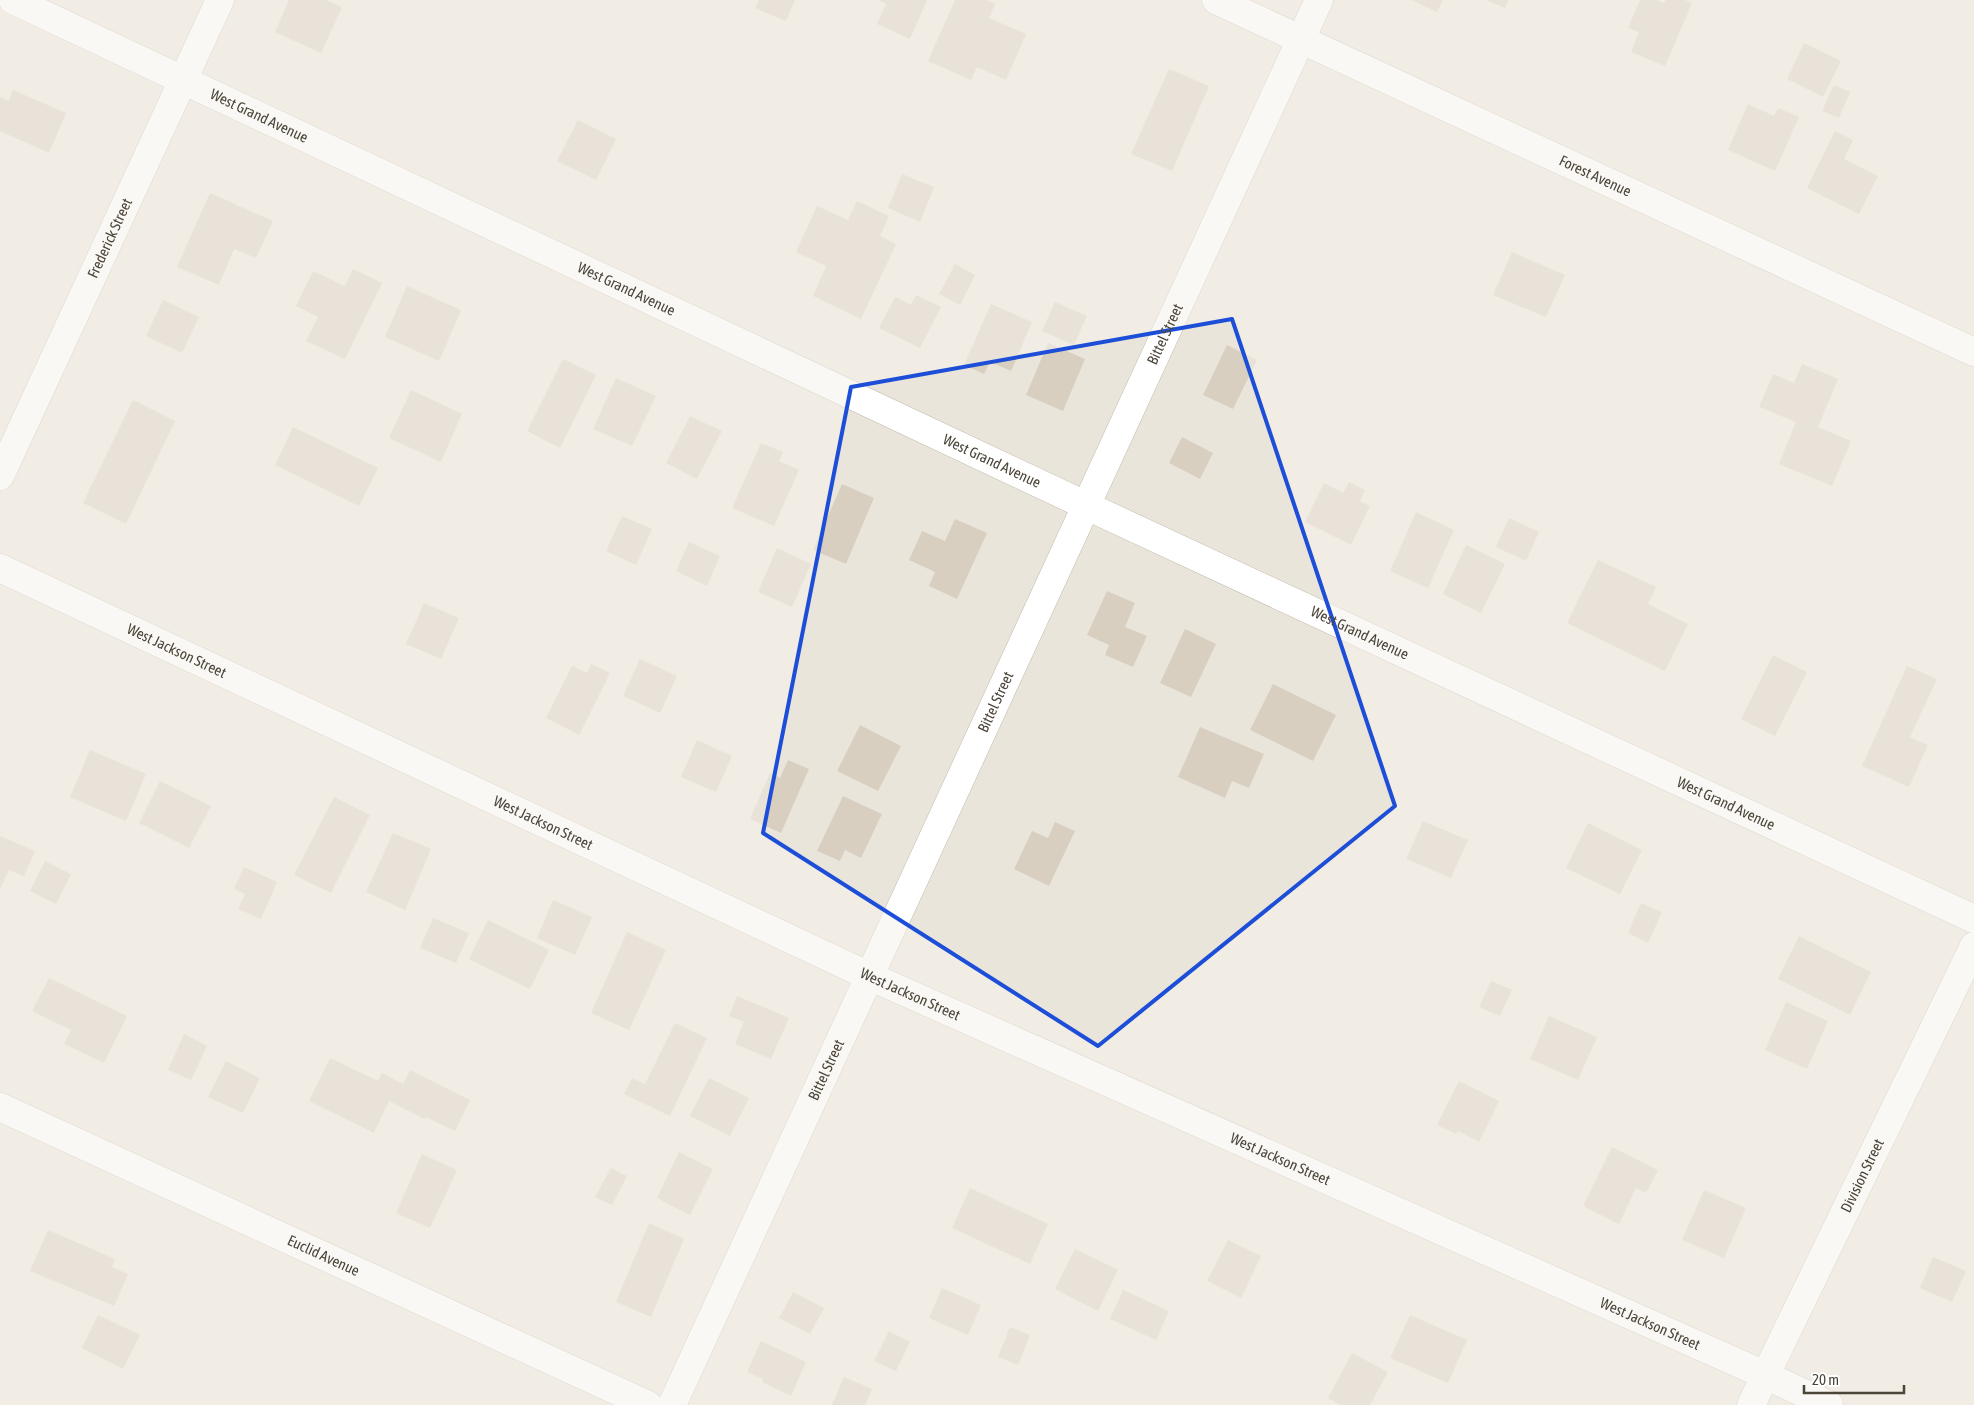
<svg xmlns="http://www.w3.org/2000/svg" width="1974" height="1405" font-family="'Asap Condensed',sans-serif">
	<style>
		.residential { fill: #eae5da }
		.building { fill: #d8cfc1 }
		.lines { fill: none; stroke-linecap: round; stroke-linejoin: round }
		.minor-casing { stroke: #c2bbae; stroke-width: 29 }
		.tertiary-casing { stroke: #c2bbae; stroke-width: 29 }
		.minor { stroke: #fff; stroke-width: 28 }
		.tertiary { stroke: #fff; stroke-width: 28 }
		.marked { fill: none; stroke: #1d4ed8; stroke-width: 4; stroke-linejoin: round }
		.labels { text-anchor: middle; stroke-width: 4; stroke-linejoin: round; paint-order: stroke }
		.street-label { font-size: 15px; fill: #4b4439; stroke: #fff }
	</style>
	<rect width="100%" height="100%" fill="#f6f3ec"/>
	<path class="residential" d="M0,0H1974V1405H0Z"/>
	<path class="building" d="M289,0H326L342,7L321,53L275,32Z
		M759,0H795L786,21L755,8Z
		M878,0H927L910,39L877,24L886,4Z
		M955,0H986L995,4L989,18L1026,34L1006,80L977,67L971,80L928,61Z
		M1412,0H1443L1437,12Z
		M1486,0H1508L1505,8Z
		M1640,0H1657L1664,3L1666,0H1685L1692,3L1665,66L1631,52L1639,32L1628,28Z
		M1804,43L1841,61L1823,97L1787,79Z
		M1169,69L1209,86L1172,171L1131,154Z
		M1834,85L1850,92L1839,118L1822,111Z
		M13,90L66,113L49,153L0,131V97L9,101Z
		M1748,104L1774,116L1778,108L1799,117L1775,171L1728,150Z
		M578,120L616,139L596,180L557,161Z
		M1835,131L1853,140L1844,159L1878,176L1859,214L1807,188Z
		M902,174L934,187L920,222L888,208Z
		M210,193L273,221L256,258L234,249L219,285L177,267Z
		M857,201L889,216L880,236L896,244L861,319L813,296L826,266L796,252L817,206L848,220Z
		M1512,252L1565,275L1546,317L1493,295Z
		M955,264L975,275L960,305L939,294Z
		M353,269L382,283L345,359L306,341L318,317L296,306L313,271L345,286Z
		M407,286L461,310L439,361L385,337Z
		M916,295L941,307L920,348L879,328L895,297L911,305Z
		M163,300L199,317L182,353L146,336Z
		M1055,302L1087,316L1074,345L1042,331Z
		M991,304L1032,322L1011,371L990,362L984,374L964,365Z
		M1048,343L1085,359L1063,411L1026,395Z
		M1227,345L1257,360L1233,409L1203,395Z
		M563,359L596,375L560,448L527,431Z
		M1802,364L1838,379L1818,427L1851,441L1832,486L1779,464L1796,422L1759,407L1773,374L1794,383Z
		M616,378L656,396L632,446L593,429Z
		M411,390L462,414L441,462L389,438Z
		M133,400L175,421L126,524L83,503Z
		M690,416L722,431L697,479L666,463Z
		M293,427L378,468L359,506L275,465Z
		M1182,437L1213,453L1200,479L1169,463Z
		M761,443L783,452L779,461L799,470L774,526L732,508Z
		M1349,482L1365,490L1360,501L1370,506L1351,545L1305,522L1324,483L1343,493Z
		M842,484L874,498L846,564L813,550Z
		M1416,512L1454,530L1428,588L1390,571Z
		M622,516L652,529L636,565L606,551Z
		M1509,518L1539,532L1526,561L1496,547Z
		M955,519L987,533L957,599L929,586L935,572L909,560L922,531L945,541Z
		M689,542L720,556L707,586L676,571Z
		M1466,545L1505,564L1481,613L1443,594Z
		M777,548L811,564L792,607L758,592Z
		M1598,560L1656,587L1648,604L1688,624L1665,671L1567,623Z
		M1107,591L1135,603L1125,627L1147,636L1133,667L1105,655L1109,645L1087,635Z
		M424,603L459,618L441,659L406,644Z
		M1185,629L1216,644L1191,697L1160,683Z
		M1773,655L1807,672L1775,736L1741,719Z
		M640,659L677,676L660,713L623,696Z
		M591,664L610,673L579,735L546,718L572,666L587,673Z
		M1907,666L1937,679L1910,737L1928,745L1909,787L1862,766Z
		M1273,684L1336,715L1313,761L1250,730Z
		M860,725L901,746L878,791L837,771Z
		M1200,727L1264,754L1249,788L1232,781L1225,798L1178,777Z
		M697,740L732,756L716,792L681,777Z
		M90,750L146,774L126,821L70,797Z
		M788,760L809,769L781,833L750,819L770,773L780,778Z
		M160,781L211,806L189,848L139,823Z
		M843,796L882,814L861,858L845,850L840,861L817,851Z
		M334,797L370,815L331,893L294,875Z
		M1423,821L1468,840L1451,878L1406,859Z
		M1055,822L1075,831L1049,886L1014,869L1032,831L1048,838Z
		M1588,823L1642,850L1620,894L1566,868Z
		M393,833L431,849L405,910L366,892Z
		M0,836L35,851L24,876L9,870L0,889Z
		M45,861L71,874L56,904L30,891Z
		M244,867L277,882L261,919L238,909L245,894L234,889Z
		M553,900L592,917L575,955L537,938Z
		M1641,903L1662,912L1648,943L1628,933Z
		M433,918L469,933L456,963L420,948Z
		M488,920L549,950L530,989L469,959Z
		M627,932L666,950L629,1030L591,1013Z
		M1799,936L1871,972L1850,1015L1778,979Z
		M49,978L127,1016L104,1063L64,1044L71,1030L32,1011Z
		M1491,981L1512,990L1500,1016L1479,1007Z
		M737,996L789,1018L771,1059L735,1044L744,1022L729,1016Z
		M1786,1002L1828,1021L1807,1069L1765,1050Z
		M1549,1016L1597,1037L1578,1080L1530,1059Z
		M675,1023L707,1038L670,1116L624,1094L632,1078L645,1084Z
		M184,1034L207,1046L191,1080L168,1070Z
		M330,1058L378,1081L382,1073L403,1084L410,1070L470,1100L455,1131L426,1117L425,1119L389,1101L374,1133L309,1101Z
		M226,1061L260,1078L243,1113L208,1097Z
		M709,1078L749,1098L730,1136L690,1116Z
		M1459,1081L1499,1101L1479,1142L1458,1131L1456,1134L1437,1125Z
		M1612,1147L1658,1170L1646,1193L1636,1188L1619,1224L1583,1206Z
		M679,1152L713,1169L690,1215L657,1198Z
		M422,1154L457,1170L430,1228L396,1213Z
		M611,1168L627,1176L612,1205L595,1197Z
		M970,1188L1048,1224L1030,1264L952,1228Z
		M1704,1190L1746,1208L1724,1258L1682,1240Z
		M649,1223L684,1239L651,1317L616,1302Z
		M48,1230L115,1259L112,1267L128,1274L114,1306L30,1271Z
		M1228,1240L1261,1256L1241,1298L1207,1281Z
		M1075,1249L1118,1270L1098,1311L1055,1289Z
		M1933,1257L1966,1271L1952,1302L1920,1288Z
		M942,1288L981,1305L968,1335L929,1318Z
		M1123,1290L1169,1311L1156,1340L1110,1319Z
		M793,1292L824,1308L810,1334L779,1318Z
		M98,1315L140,1335L123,1369L82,1348Z
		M1410,1315L1467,1340L1448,1383L1390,1358Z
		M1010,1327L1030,1335L1018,1365L998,1357Z
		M889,1331L910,1342L896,1371L874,1361Z
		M761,1341L806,1362L791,1396L762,1382L763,1379L747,1372Z
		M1352,1353L1388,1372L1370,1405H1341L1328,1398Z
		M844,1377L872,1389L865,1405H832Z"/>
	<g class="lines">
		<defs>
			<g id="minor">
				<path id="s1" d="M13,0L1087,506L1974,919"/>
				<path id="s2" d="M1216,0L1974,352"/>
				<path id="s3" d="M0,568L869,976L1765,1375L1829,1405"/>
				<path id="s4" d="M0,1107L648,1405"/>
				<path id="s5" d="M672,1405L1319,0"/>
				<path id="s6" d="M1751,1405L1974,946"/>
			</g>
			<g id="tertiary">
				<path id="s7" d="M0,476L220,0"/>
			</g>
		</defs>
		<use href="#minor" class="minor-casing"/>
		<use href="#tertiary" class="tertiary-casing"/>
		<use href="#minor" class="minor"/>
		<use href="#tertiary" class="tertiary"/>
	</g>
	<path d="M0 0H1974V1405H0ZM1232,319L1395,806L1098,1046L763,833L851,387Z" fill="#f6f3ec" fill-opacity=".55" fill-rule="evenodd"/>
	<path class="marked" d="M1232,319L1395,806L1098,1046L763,833L851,387Z"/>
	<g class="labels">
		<g class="street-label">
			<text dy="5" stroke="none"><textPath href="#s1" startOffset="272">West Grand Avenue</textPath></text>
			<text dy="5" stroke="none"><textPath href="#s2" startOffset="418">Forest Avenue</textPath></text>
			<text dy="5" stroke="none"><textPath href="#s7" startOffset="262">Frederick Street</textPath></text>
			<text dy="5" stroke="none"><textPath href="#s1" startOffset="678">West Grand Avenue</textPath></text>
			<text dy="5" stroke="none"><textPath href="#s5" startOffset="1179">Bittel Street</textPath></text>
			<text dy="5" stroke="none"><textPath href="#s1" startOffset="1082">West Grand Avenue</textPath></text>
			<text dy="5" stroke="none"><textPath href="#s1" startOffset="1488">West Grand Avenue</textPath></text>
			<text dy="5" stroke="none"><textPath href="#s3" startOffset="195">West Jackson Street</textPath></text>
			<text dy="5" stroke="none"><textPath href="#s5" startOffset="774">Bittel Street</textPath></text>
			<text dy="5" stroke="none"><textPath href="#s1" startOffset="1892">West Grand Avenue</textPath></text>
			<text dy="5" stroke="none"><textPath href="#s3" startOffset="600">West Jackson Street</textPath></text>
			<text dy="5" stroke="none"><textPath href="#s3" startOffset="1005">West Jackson Street</textPath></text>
			<text dy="5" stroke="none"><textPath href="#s5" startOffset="369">Bittel Street</textPath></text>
			<text dy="5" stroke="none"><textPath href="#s3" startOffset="1410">West Jackson Street</textPath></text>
			<text dy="5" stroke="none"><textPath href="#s6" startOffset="255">Division Street</textPath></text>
			<text dy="5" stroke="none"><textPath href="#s4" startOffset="356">Euclid Avenue</textPath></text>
			<text dy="5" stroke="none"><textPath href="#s3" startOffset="1815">West Jackson Street</textPath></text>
		</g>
	</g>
	<path d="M1804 1385v8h100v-8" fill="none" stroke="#4b4439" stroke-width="2.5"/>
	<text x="1812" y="1385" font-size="15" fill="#4b4439" stroke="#ffffff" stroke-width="4" paint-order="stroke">20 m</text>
</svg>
